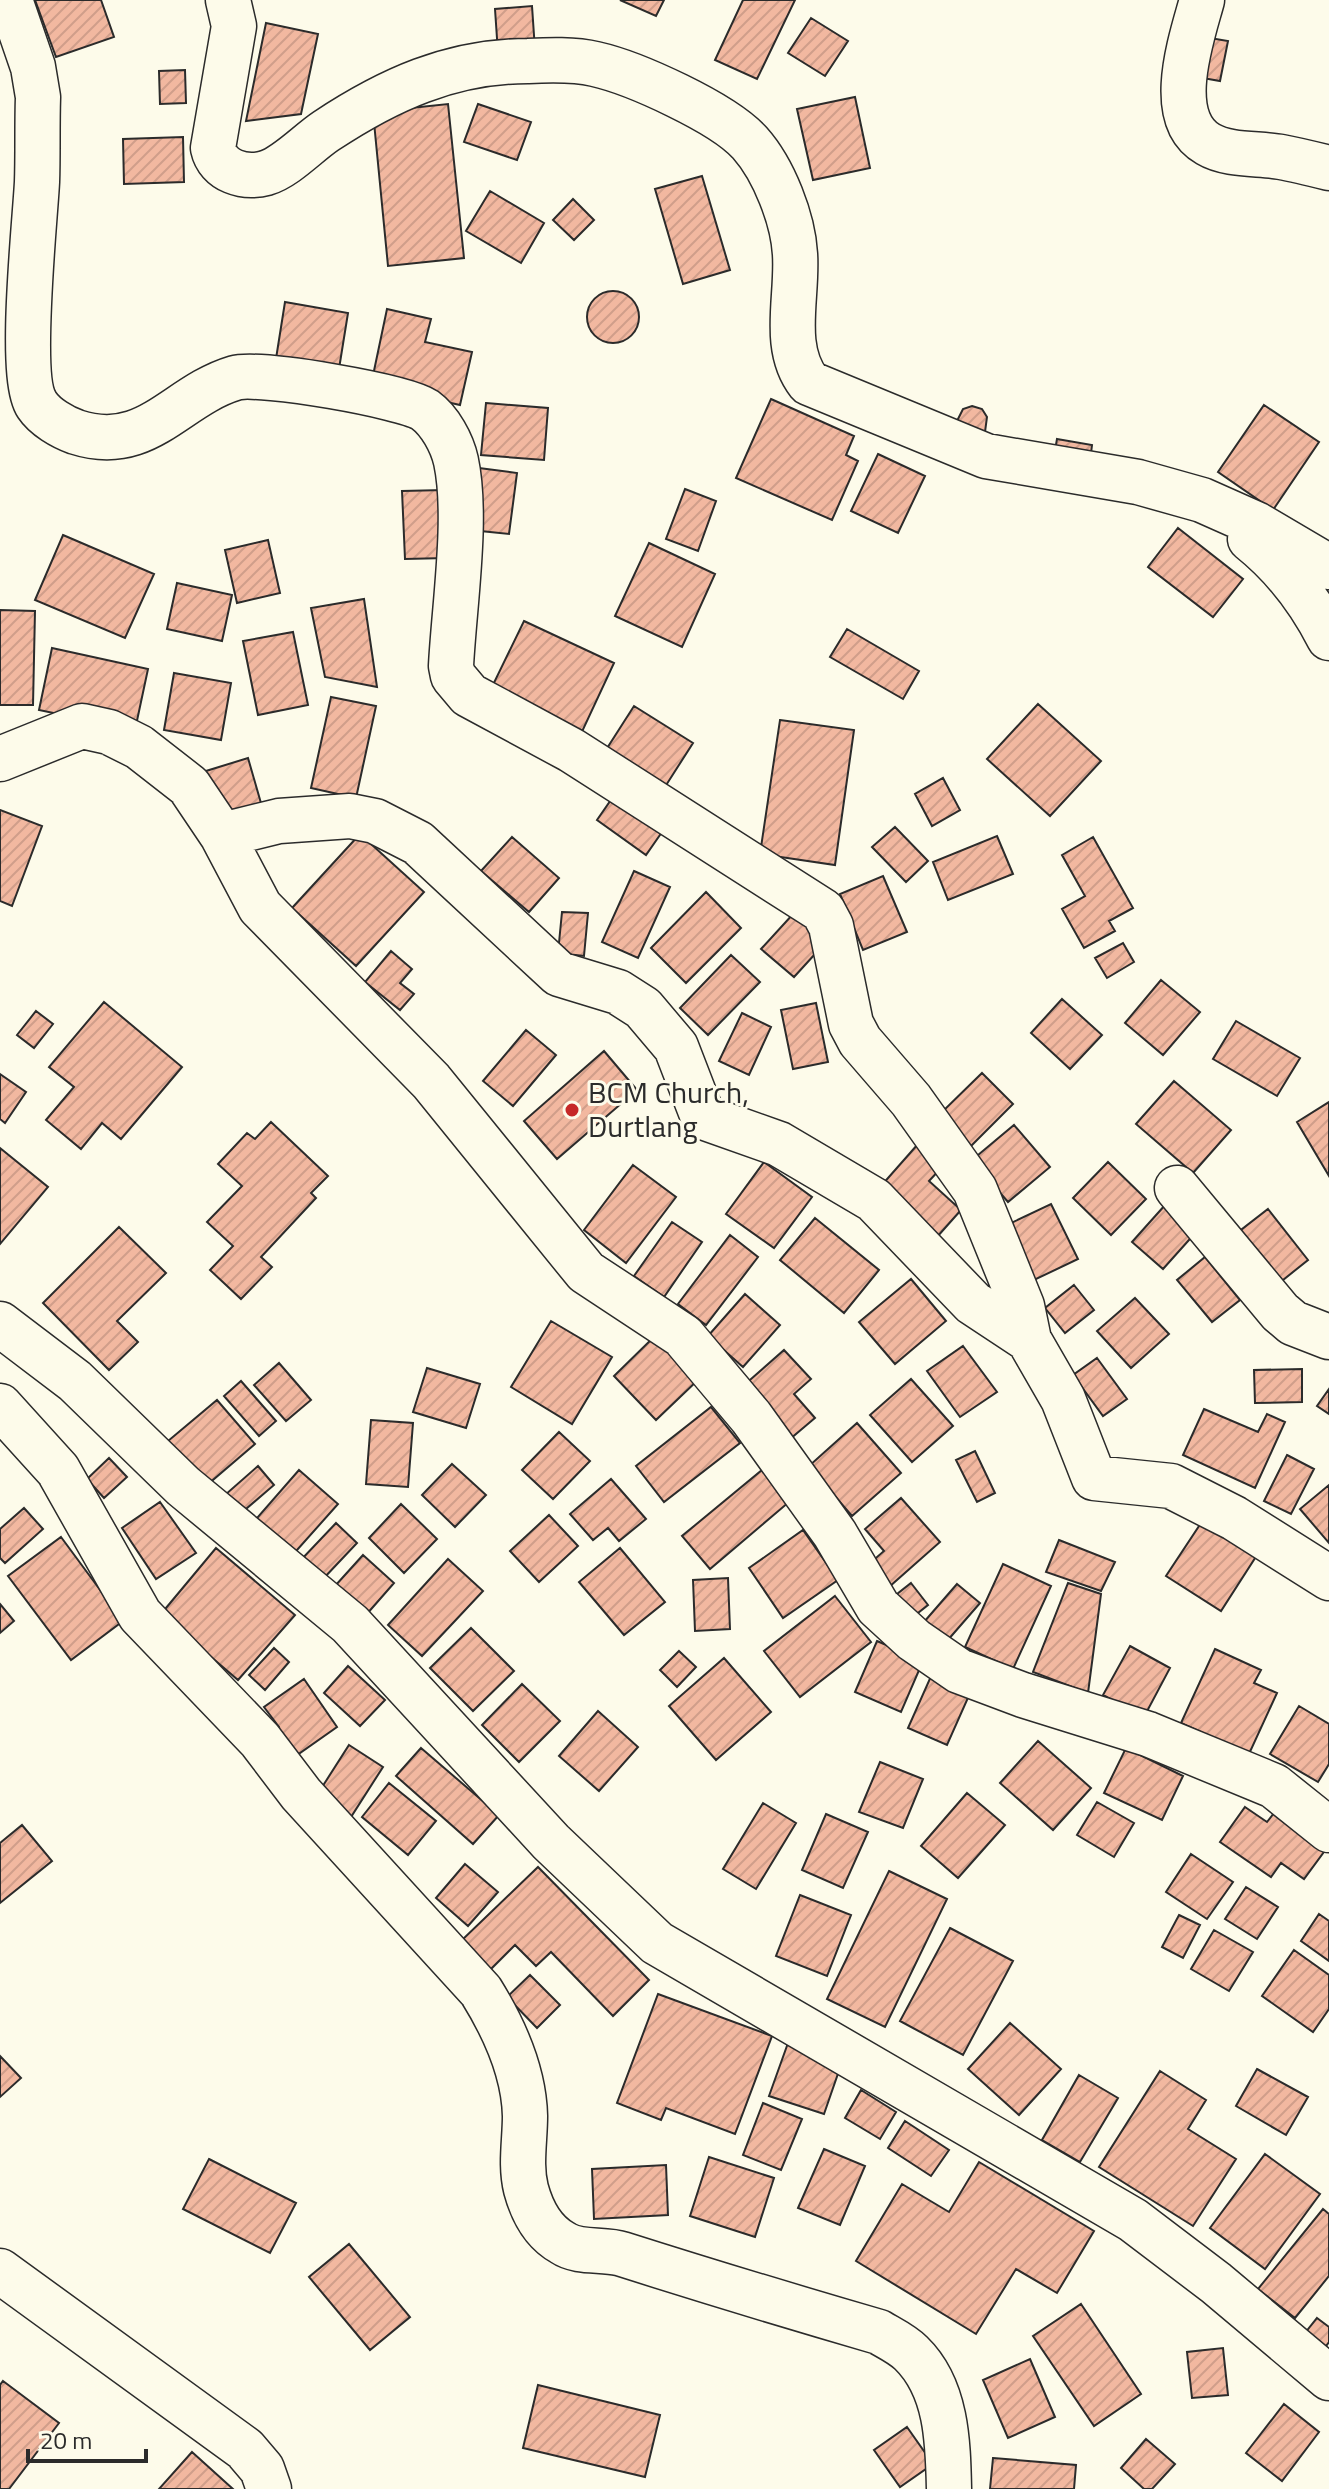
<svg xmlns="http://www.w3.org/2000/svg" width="1329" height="2489" font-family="'Titillium Web',sans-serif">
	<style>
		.building { fill: url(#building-hatch); stroke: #2b2b2b; stroke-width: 2 }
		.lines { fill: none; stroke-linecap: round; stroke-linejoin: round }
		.minor-casing { stroke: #2b2b2b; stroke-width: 47 }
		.highway-casing { stroke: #2b2b2b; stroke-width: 47 }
		.minor { stroke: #fdfbea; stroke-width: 44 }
		.highway { stroke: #fdfbea; stroke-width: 44 }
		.poi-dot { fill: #c62828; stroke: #fdfbea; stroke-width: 3 }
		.labels { text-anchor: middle; stroke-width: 6; stroke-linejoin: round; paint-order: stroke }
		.poi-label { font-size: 30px; fill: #2b2b2b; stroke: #fdfbea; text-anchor: start }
	</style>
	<defs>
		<pattern id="building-hatch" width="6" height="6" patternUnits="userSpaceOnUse" patternTransform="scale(2)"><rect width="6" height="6" fill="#f2b8a0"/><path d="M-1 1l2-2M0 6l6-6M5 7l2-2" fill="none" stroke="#d09e8a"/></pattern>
	</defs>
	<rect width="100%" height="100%" fill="#fdfbea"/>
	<path class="building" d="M35,0H101L114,37L56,57Z
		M620,0H664L656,16Z
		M743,0H795L757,79L715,60Z
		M532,6L535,50L498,53L495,9Z
		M811,18L848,41L825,76L788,53Z
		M266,23L318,34L301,114L246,121Z
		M1204,37L1228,41L1220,81L1197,77Z
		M185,70L186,103L160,104L159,71Z
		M855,97L870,168L813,180L797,109Z
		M448,104L464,258L388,266L373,112Z
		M478,104L531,122L517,160L464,142Z
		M183,137L184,182L124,184L123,139Z
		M702,176L730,270L683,284L655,189Z
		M490,191L544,223L521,263L466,231Z
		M573,199L594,220L574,240L553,220Z
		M587 317a26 26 0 1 1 52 0a26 26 0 1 1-52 0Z
		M285,302L348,313L338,375L275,365Z
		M387,309L431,319L425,342L472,352L460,405L371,385Z
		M771,399L854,436L846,455L858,461L832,520L736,478Z
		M486,403L548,408L544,460L481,455Z
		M1264,405L1319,442L1273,510L1218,472Z
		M972,406L982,409L987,417L985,432L956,423L963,409Z
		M1057,439L1092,445L1090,461L1054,456Z
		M878,454L925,476L898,533L851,511Z
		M479,468L517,473L509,534L471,530Z
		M685,489L716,501L698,551L666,539Z
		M444,490L446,558L405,559L402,491Z
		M1178,528L1243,579L1213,617L1148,567Z
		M63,535L154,574L125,638L35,600Z
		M268,540L280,593L237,603L225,550Z
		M649,543L715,574L682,647L615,616Z
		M177,583L232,595L222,641L167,629Z
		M364,599L377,687L325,677L311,608Z
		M0,610L35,611L33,705H0Z
		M524,621L614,663L580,736L489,693Z
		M847,629L919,671L903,699L830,657Z
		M293,632L308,705L258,715L243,641Z
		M52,648L148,669L135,730L39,710Z
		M174,673L231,683L221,740L164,730Z
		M331,697L376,706L356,798L311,788Z
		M1038,704L1101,761L1050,816L987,759Z
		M634,706L693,743L663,790L604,753Z
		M780,720L854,730L835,865L760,854Z
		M248,758L263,810L221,822L206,771Z
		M943,778L960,810L932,826L915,794Z
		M613,797L662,832L646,855L597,820Z
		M0,810L42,826L12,906L0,901Z
		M895,827L928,861L906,882L872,847Z
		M360,834L424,892L356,966L292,908Z
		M997,836L1013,874L948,900L933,862Z
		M512,837L559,878L529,912L481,871Z
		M1093,837L1133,908L1109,921L1115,931L1084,948L1062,909L1085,896L1062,855Z
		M634,871L670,887L638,958L602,942Z
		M883,876L907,932L863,950L840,894Z
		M706,892L741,928L686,983L651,948Z
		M562,912L588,913L584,956L558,953Z
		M794,913L826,942L794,977L761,949Z
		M1123,943L1134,962L1107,978L1095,958Z
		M391,951L412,969L400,983L414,994L400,1010L365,982Z
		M731,955L760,982L708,1035L680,1008Z
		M1161,980L1200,1012L1163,1055L1125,1023Z
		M1062,999L1102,1035L1070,1069L1031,1033Z
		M104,1002L182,1067L121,1139L102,1123L81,1149L46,1120L74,1087L49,1067Z
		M816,1003L828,1062L793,1069L781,1010Z
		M36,1011L53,1024L34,1048L17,1035Z
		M742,1013L771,1027L749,1075L719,1061Z
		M1236,1021L1300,1058L1277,1096L1213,1059Z
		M526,1030L556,1055L513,1106L483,1081Z
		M604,1051L637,1090L557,1159L524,1121Z
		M982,1073L1013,1104L971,1146L940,1114Z
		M0,1074L26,1092L5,1123L0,1119Z
		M1174,1081L1231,1130L1193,1173L1136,1124Z
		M1329,1102V1176L1297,1122Z
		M271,1122L328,1176L311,1193L316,1198L261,1257L272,1267L241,1299L210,1270L233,1246L207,1222L242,1186L218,1164L247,1133L255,1139Z
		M1014,1125L1050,1167L1008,1202L972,1160Z
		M918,1144L943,1166L929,1181L961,1210L937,1237L881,1186Z
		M0,1148L48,1187L0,1244Z
		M764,1162L812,1197L774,1248L726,1214Z
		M1108,1162L1146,1199L1111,1235L1073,1198Z
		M633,1165L676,1197L626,1263L584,1230Z
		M1051,1204L1078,1259L1034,1280L1007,1225Z
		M1166,1204L1197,1231L1163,1269L1132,1242Z
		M1268,1209L1308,1260L1278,1284L1237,1233Z
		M815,1218L879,1270L844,1313L780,1260Z
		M672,1222L702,1242L664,1297L634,1276Z
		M119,1227L166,1273L117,1321L138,1342L109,1370L43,1303Z
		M730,1235L758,1257L706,1325L678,1304Z
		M1205,1257L1240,1300L1212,1322L1177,1280Z
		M911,1279L946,1321L895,1364L859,1322Z
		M1074,1285L1094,1310L1065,1333L1045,1308Z
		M745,1294L780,1325L743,1367L708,1336Z
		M1135,1298L1169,1334L1131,1368L1097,1331Z
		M551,1321L612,1357L572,1424L511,1387Z
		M657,1334L700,1378L656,1420L614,1376Z
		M963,1346L997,1392L960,1417L927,1371Z
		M784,1350L811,1379L794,1394L815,1418L790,1439L743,1386Z
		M1097,1358L1127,1399L1103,1416L1073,1375Z
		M279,1363L311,1400L286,1421L254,1385Z
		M427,1368L480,1384L466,1428L413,1412Z
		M1302,1369V1402L1255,1403L1254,1370Z
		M911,1379L953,1426L912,1462L870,1415Z
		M241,1381L276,1421L259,1436L224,1396Z
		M1329,1389V1414L1317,1406Z
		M217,1400L255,1444L207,1485L168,1441Z
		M711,1407L740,1443L664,1502L636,1466Z
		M1204,1409L1258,1432L1267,1414L1285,1422L1255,1488L1183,1455Z
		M371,1420L413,1423L408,1487L366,1484Z
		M857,1423L901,1473L852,1516L809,1466Z
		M559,1432L590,1461L553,1499L522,1470Z
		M975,1451L995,1493L977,1502L956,1460Z
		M1287,1455L1314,1469L1291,1514L1264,1501Z
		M109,1458L127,1477L104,1498L87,1479Z
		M452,1464L486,1495L455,1527L422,1495Z
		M258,1466L274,1485L233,1520L217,1502Z
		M299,1470L338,1504L289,1559L251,1525Z
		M762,1470L789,1502L710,1569L682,1536Z
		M611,1479L646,1519L619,1541L608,1528L593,1540L570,1514Z
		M1329,1485V1543L1300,1509Z
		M901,1498L940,1542L889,1587L869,1564L884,1551L865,1529Z
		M160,1502L196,1553L156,1579L122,1528Z
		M401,1504L437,1539L404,1573L369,1538Z
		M24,1508L43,1529L5,1563L0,1558V1529Z
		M549,1515L578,1546L539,1582L510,1551Z
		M1203,1520L1257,1555L1221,1611L1166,1576Z
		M336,1523L357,1543L322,1580L300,1561Z
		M803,1530L838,1580L783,1618L749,1568Z
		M61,1537L123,1621L71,1660L8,1576Z
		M1059,1540L1115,1562L1101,1591L1046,1572Z
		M216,1548L295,1615L238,1680L161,1614Z
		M620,1548L665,1602L624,1635L579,1582Z
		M363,1555L394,1583L366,1615L335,1586Z
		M448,1559L483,1591L422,1656L388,1625Z
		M1003,1564L1051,1586L1013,1669L965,1647Z
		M728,1578L730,1629L695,1631L693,1580Z
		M911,1583L928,1605L909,1620L892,1598Z
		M1068,1583L1101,1594L1088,1693L1033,1672Z
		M957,1584L980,1603L947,1641L924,1622Z
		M835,1596L871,1642L800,1697L764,1651Z
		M0,1604L14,1621L0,1633Z
		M471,1628L514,1671L473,1711L430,1668Z
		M877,1641L923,1661L901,1712L855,1692Z
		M1130,1646L1170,1668L1144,1717L1103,1695Z
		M274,1648L289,1662L265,1690L249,1675Z
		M1215,1649L1261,1670L1254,1683L1277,1693L1249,1754L1181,1723Z
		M679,1651L696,1667L677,1687L660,1670Z
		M724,1658L771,1712L716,1760L669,1706Z
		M348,1666L385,1700L360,1726L324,1693Z
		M932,1674L971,1691L947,1745L908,1728Z
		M304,1679L337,1727L290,1760L271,1733L279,1727L264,1707Z
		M522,1684L560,1721L519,1762L482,1725Z
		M1299,1706L1329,1724V1764L1318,1782L1270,1754Z
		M598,1711L638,1747L599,1791L559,1756Z
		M1038,1741L1091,1788L1053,1830L1000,1783Z
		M349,1745L383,1767L351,1817L317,1795Z
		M421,1748L499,1815L473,1844L396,1776Z
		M1126,1748L1183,1776L1162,1820L1104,1793Z
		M880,1762L923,1779L903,1828L859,1812Z
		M389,1783L436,1821L408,1855L362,1817Z
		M967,1793L1005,1825L958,1878L921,1846Z
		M1097,1802L1134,1823L1114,1857L1077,1835Z
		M763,1803L796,1823L756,1889L723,1869Z
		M1245,1807L1267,1822L1278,1808L1329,1845L1304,1879L1281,1863L1271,1877L1220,1842Z
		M826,1814L868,1832L843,1888L802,1870Z
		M22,1825L52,1861L0,1903V1843Z
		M1191,1854L1233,1882L1207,1919L1166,1892Z
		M465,1864L498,1892L468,1926L436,1898Z
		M538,1867L649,1980L613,2016L551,1952L536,1966L515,1945L490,1970L461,1941Z
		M889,1871L947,1899L885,2027L827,1999Z
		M1246,1887L1278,1907L1257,1939L1225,1919Z
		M800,1895L851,1915L827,1976L776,1956Z
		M1319,1914L1329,1921V1961L1301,1941Z
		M1179,1915L1200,1925L1183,1958L1162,1947Z
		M950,1928L1013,1961L963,2055L900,2021Z
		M1214,1930L1253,1952L1229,1991L1191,1969Z
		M1294,1950L1329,1975V2009L1313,2032L1262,1996Z
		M530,1975L560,2005L537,2028L507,1997Z
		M658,1994L772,2036L735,2134L666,2108L661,2120L617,2103Z
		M1010,2023L1061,2069L1019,2115L968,2069Z
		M788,2043L842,2062L824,2114L769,2096Z
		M0,2056L21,2078L0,2097Z
		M1257,2069L1308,2097L1286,2135L1236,2106Z
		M1160,2071L1206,2100L1188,2129L1236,2159L1193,2226L1099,2167Z
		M1079,2075L1118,2098L1080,2162L1042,2140Z
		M861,2090L896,2112L880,2139L845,2118Z
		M763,2103L802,2119L781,2170L743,2155Z
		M905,2121L949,2150L931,2176L888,2148Z
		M824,2149L865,2166L840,2225L798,2208Z
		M1265,2154L1320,2194L1265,2269L1210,2228Z
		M709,2157L774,2178L755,2237L690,2216Z
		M209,2159L296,2203L270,2253L183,2209Z
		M979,2162L1094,2231L1057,2293L1016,2269L976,2334L856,2261L902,2184L949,2212Z
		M666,2165L668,2215L594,2219L592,2169Z
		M1323,2209L1329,2214V2276L1295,2318L1258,2289Z
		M349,2244L410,2317L370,2350L309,2277Z
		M1081,2304L1141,2394L1094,2426L1033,2336Z
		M1317,2318L1329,2327V2342L1321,2353L1301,2338Z
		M1223,2348L1228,2395L1192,2398L1187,2352Z
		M1030,2359L1055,2417L1008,2438L983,2380Z
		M3,2381L59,2423L9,2489H0V2385Z
		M538,2385L660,2415L645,2477L523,2448Z
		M1284,2404L1319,2432L1282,2481L1246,2453Z
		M907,2427L933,2464L900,2487L874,2450Z
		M1146,2439L1175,2464L1152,2489H1144L1121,2468Z
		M192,2452L233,2489H159Z
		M993,2458L1076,2465L1074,2489H990Z"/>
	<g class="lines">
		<defs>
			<path id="minor" d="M10,0L33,67L38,97C37,126 38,154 37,182C35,222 18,377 37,405C45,417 62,427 76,432C147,455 175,396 235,378C260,371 404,396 425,410C440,421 452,443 456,461C468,517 454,607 451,666L453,676L469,695L571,750L823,911L831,926L851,1024L860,1041L911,1100L975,1190L1022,1306L1029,1340L1063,1399L1094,1478L1171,1486L1234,1518L1329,1578
				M228,0L234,26L213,148C218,171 244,179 266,173C286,167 308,143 326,131C388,90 451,61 528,61C549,60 574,59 595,64C635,73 723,113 750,143C774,170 793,219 795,254C798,297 781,347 809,383L986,456L1138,482L1202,500L1256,524L1329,567
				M1202,0C1192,37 1163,118 1208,144C1228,156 1259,153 1281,157C1297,160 1313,164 1329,168
				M1250,539C1285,567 1309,599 1329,638
				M0,759L82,726L109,732L139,747L189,786L222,835L260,907L431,1081L586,1272L683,1336L751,1417L835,1534L878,1607L914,1640L959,1671L1023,1695L1148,1734L1274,1786L1329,1830
				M222,835L279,821L350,816L375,821L418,843L559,974L618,992L643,1008L676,1047L703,1117L779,1144L874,1200L973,1303L1029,1340
				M1177,1188L1280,1312L1293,1323L1329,1337
				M0,1406L58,1470L140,1615L260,1740L301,1794L481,1991C504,2028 524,2072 525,2116C525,2141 520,2165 526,2189C532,2211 543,2232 563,2243C579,2254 604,2248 622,2254C707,2281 793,2307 879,2332C889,2338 902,2344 911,2353C947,2388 948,2442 949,2489
				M0,2271L245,2449L262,2469L269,2489"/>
			<path id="highway" d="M0,1324L75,1381L183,1486L350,1624L551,1842L657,1943L1133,2220L1216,2283L1329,2378"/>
		</defs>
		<use href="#minor" class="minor-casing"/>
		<use href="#highway" class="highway-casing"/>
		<use href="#minor" class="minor"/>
		<use href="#highway" class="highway"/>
	</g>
	<circle class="poi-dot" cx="572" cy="1110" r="8"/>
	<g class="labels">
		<g class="poi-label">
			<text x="588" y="1103">BCM Church,<tspan x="588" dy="34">Durtlang</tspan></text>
		</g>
	</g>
	<path d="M28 2449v12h118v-12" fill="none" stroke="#2b2b2b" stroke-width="4"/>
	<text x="40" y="2449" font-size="24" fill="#2b2b2b" stroke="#fdfbea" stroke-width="6" paint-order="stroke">20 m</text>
</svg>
